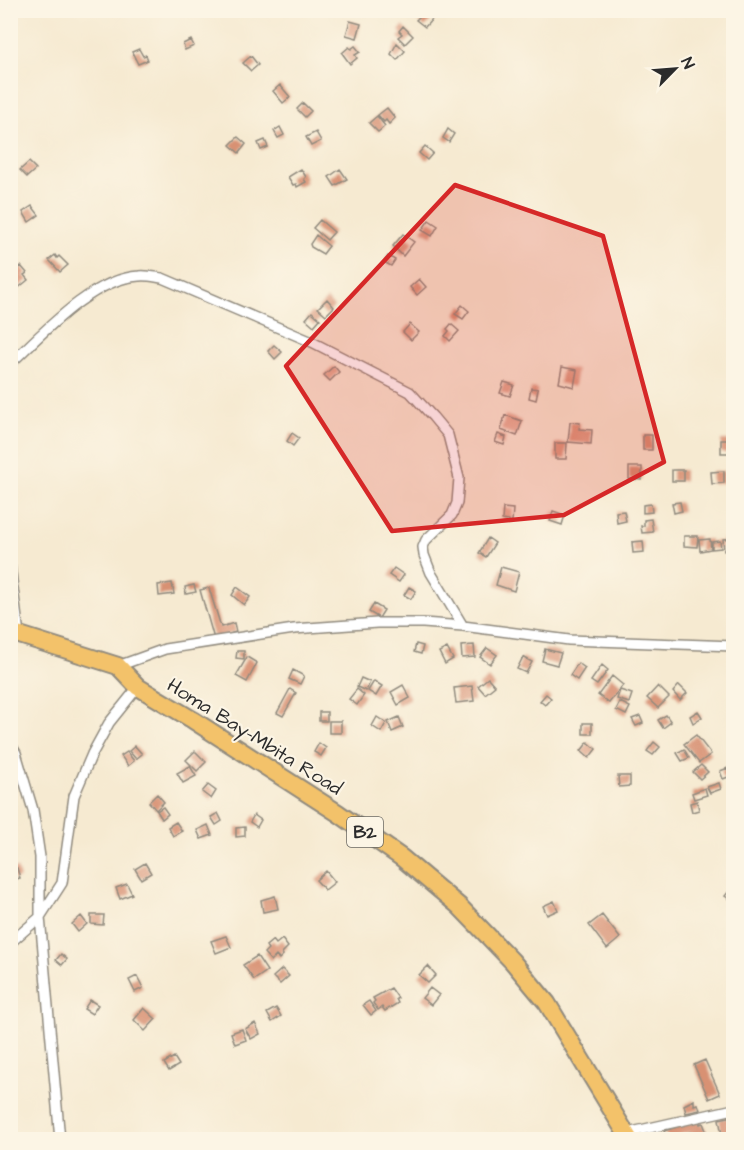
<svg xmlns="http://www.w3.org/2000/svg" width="744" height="1150" font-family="'Architects Daughter',sans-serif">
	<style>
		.building { fill: #d89173 }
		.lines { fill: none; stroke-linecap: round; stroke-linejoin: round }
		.street-casing { stroke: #908a7e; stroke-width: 12 }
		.highway-casing { stroke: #908a7e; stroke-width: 20 }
		.street { stroke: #fff; stroke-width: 9 }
		.highway { stroke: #f3c26a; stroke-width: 16 }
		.marked { fill: #d62828; fill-opacity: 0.2; stroke: #d62828; stroke-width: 4.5; stroke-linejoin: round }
		.labels { text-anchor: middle; stroke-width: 4.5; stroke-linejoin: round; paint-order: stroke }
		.shield { fill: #fcf5e5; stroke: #6a6863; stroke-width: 1.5 }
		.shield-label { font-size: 18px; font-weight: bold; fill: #2b2b2b }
		.street-label { font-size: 20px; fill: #2b2b2b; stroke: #fcf5e5 }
	</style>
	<rect width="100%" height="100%" fill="#fcf5e5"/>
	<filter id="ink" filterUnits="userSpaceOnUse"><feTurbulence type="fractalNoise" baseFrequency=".0167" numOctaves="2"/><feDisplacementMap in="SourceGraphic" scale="12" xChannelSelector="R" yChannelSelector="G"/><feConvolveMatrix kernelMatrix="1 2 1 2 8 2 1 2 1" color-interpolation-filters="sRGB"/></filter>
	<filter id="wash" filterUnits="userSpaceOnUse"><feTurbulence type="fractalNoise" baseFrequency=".008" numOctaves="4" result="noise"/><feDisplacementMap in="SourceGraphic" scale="24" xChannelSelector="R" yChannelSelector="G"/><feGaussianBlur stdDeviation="1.35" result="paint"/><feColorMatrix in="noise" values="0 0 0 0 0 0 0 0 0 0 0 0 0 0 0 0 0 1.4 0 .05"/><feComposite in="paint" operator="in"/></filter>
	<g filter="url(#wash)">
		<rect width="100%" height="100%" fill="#f6ead1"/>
		<g id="blocks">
			<path class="building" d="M425,11L433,18L425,27L416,20Z
				M350,21L361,24L357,38L346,35Z
				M403,26L413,36L405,44L398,37L402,34L399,31Z
				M191,40L194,46L185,50L183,44Z
				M397,43L405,51L397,60L391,54Z
				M355,46L360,52L355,55L357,58L350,64L342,53L349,47L351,49Z
				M139,49L143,56L146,55L148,60L138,64L132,52Z
				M251,56L258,65L251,71L243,63Z
				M280,85L290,97L283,103L273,91Z
				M303,103L311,111L305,117L297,109Z
				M387,108L395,118L389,124L386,120L384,122L378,115Z
				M377,116L385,126L378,132L369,123Z
				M280,127L284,135L278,138L274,131Z
				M448,129L454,134L449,142L443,138Z
				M316,132L321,141L311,146L306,137Z
				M238,137L246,144L239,153L230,145Z
				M265,140L268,147L261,150L258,143Z
				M425,146L433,153L427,160L419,153Z
				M29,162L36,169L27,177L20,170Z
				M301,169L306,177L304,179L306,182L297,187L296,184L293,185L288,177Z
				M340,169L347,179L335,186L329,177Z
				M32,206L39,215L29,222L23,212Z
				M320,220L334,232L327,240L313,228Z
				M429,220L438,226L432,236L422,230Z
				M403,234L414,242L403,256L393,246Z
				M316,235L329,246L323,254L311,247L310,244Z
				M55,255L57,258L59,256L68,265L60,272L49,260Z
				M388,256L395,260L391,266L384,262Z
				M21,266L27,273L24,275L28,280L17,289L13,284L15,282L10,275Z
				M419,279L426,287L417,295L410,287Z
				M327,299L334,307L326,315L318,308Z
				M462,305L469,311L463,319L455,314Z
				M312,312L320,319L314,326L306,319Z
				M410,324L419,332L411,340L403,332Z
				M451,324L459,331L450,341L445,336L449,331L447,329Z
				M274,345L282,352L275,359L268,351Z
				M334,366L339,372L330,381L324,375Z
				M562,367L577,370L574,387L559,383Z
				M504,382L514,385L510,396L500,393Z
				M531,388L538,389L536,400L529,398Z
				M505,415L522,421L517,436L501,430Z
				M570,422L580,423L579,429L592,430L591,444L568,442Z
				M292,433L299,438L293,446L287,441Z
				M498,434L506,437L504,445L495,442Z
				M643,435H652V450H643Z
				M721,440H731V453H721Z
				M555,443H567L566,459H555Z
				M629,467H642V480L629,479Z
				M672,470H684V481H672Z
				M724,471V483L712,484L711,472Z
				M680,502L682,511L674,513L672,503Z
				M651,504L652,512L643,513V505Z
				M503,508L513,509L512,522L502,520Z
				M553,511L565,515L562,525L550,521Z
				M624,511L626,521L617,523L616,512Z
				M651,519L653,532L642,533L641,526H644V520Z
				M684,536H698L697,547L684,546Z
				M488,538L495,543L486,557L479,553Z
				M734,538V550L724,551L723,539Z
				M710,539L711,549L700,551L699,540Z
				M643,541L644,552L633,553L632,542Z
				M720,541L721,548L712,549V542Z
				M501,567L519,572L514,591L496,585Z
				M394,568L404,575L399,582L389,575Z
				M172,583L174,594L159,596L158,585Z
				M194,585L196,592L186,594L185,587Z
				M237,587L250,597L244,605L232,595Z
				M409,587L416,591L411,599L404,595Z
				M209,588L221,627L234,623L236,632L214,639L200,590Z
				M374,604L384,610L379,618L369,612Z
				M416,644L423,646L421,654L414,652Z
				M474,645L475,657L462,658L461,646Z
				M447,648L453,659L445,664L439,652Z
				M487,648L497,655L490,664L480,657Z
				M545,649L561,653L557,665L542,661Z
				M237,651H244V659L236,658Z
				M247,657L257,663L247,682L236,676Z
				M523,657L532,662L526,673L517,669Z
				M578,663L585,668L577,680L570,675Z
				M602,665L608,670L597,685L591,681Z
				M293,670L304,676L300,684L289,679Z
				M612,676L623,685L609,703L598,695Z
				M361,678L370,682L366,691L357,687Z
				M488,678L495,686L485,694L478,686Z
				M374,681L382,686L376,696L368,691Z
				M403,685L410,698L398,705L391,692Z
				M679,685L687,693L680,700L673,692Z
				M472,686L474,701L456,703L454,688Z
				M658,686L669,697L658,708L647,698Z
				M290,689L296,693L283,716L277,713Z
				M357,689L364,695L357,705L349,699Z
				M620,690L632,694L629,703L617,699Z
				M546,694L551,698L545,705L540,701Z
				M620,702L630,707L626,715L616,710Z
				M698,711L702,717L693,723L690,716Z
				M319,712H327V721H319Z
				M666,715L671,722L663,728L658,720Z
				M640,716L643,723L636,726L632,719Z
				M377,717L386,723L381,732L372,726Z
				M399,717L403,727L392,732L388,722Z
				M329,721H341V733H329Z
				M583,723H592V734H583Z
				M696,735L711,754L699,763L684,744Z
				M588,742L596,749L589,758L581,751Z
				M654,742L660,747L653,755L647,751Z
				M319,743L326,748L321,756L314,752Z
				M135,746L142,754L136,759L129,751Z
				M684,749L689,758L682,761L677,753Z
				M195,751L206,762L197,771L186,760Z
				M127,752L134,761L128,766L121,756Z
				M701,765L708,772L700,779L693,772Z
				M190,766L196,776L183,783L177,773Z
				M728,768L731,776L723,779L720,771Z
				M618,776H630V786L619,787Z
				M719,783L721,789L710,793L707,787Z
				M208,785L216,791L211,799L202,792Z
				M705,788L707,795L694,799L692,793Z
				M157,794L164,802L156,810L149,802Z
				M697,801L699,810L692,812L690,803Z
				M163,807L168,814L162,819L157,811Z
				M218,813L222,821L216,825L211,817Z
				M254,815L261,820L257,827L250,822Z
				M176,822L182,831L173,836L168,827Z
				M208,825L212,835L201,839L197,830Z
				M245,827V836L236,837V828Z
				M145,863L151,873L141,879L135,869Z
				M17,868L20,878L10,881V870Z
				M326,871L335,882L325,890L316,880Z
				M127,884L132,894L120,899L116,888Z
				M734,885V902L725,896Z
				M275,896L278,909L263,912L261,900Z
				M554,901L558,910L547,915L543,906Z
				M91,915H104L103,925L91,924Z
				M602,915L620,938L607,949L589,925Z
				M81,916L87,924L78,932L72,924Z
				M226,936L231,947L216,953L211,941Z
				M282,939L288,947L282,953L283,955L279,959L276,956L271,961L264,953L268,949L266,946L273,940L276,944Z
				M61,954L67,959L62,965L56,960Z
				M257,956L267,971L254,980L243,965Z
				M428,966L436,975L428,983L419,975Z
				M282,969L289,976L280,984L273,977Z
				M137,976L143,988L135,992L129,980Z
				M391,988L398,998L396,999L398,1003L385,1011L382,1007L378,1010L373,1003L375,1001L373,998Z
				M430,988L439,995L431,1005L422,998Z
				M90,1000L98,1005L92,1014L84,1009Z
				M369,1001L376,1011L371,1015L363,1005Z
				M144,1008L156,1019L145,1031L134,1020Z
				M276,1008L281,1016L272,1022L267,1013Z
				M255,1023L260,1034L251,1039L245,1029Z
				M242,1029L246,1040L235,1044L231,1033Z
				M174,1057L179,1065L169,1071L164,1063Z
				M705,1060L720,1094L709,1099L694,1065Z
				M694,1100V1105L698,1104L700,1110L686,1113L684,1105Z
				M734,1116V1133L722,1135L719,1119Z
				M699,1120L700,1124L703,1123L708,1136L693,1140L690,1132L667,1139L664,1131Z"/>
		</g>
	</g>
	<g filter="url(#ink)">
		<use href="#blocks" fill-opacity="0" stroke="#908a7e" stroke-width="1.5"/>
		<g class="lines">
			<defs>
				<path id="street" d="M10,364C42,334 93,278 139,276C146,275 155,277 162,278L312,342L410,392L433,417L448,435L459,478L457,503L452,515L426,540L423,547L424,555L431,573L463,626
					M10,565L19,634
					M118,666L165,649L294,629L377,623H423L463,626L569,640L734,646
					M10,743L16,753L33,810L40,857V917L60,1140
					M10,943L40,917L62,883L74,796L92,754L109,723L138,687
					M627,1133L734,1109"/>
				<path id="highway" d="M10,632L118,666L138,687L193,720L338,813L402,858L459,906L512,961L547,1003L630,1140"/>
			</defs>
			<use href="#street" class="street-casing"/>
			<use href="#highway" class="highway-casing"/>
			<use href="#street" class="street"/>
			<use href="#highway" class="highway"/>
		</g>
	</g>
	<path class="marked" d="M455,185L603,236L664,462L564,515L392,531L286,366Z"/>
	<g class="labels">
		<rect class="shield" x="347" y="817" width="36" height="30" rx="4.5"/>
		<g class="shield-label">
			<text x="365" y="838">B2</text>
		</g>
		<g class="street-label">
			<text transform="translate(255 736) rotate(32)" y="7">Homa Bay-Mbita Road</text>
		</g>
	</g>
	<rect width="744" height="1150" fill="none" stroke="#fcf5e5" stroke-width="36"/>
	<g transform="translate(675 69) rotate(65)" stroke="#fcf5e5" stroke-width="4.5" paint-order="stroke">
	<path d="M0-4.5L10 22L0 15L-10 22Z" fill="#2b2b2b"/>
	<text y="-9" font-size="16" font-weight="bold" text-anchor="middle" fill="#2b2b2b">N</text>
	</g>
</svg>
